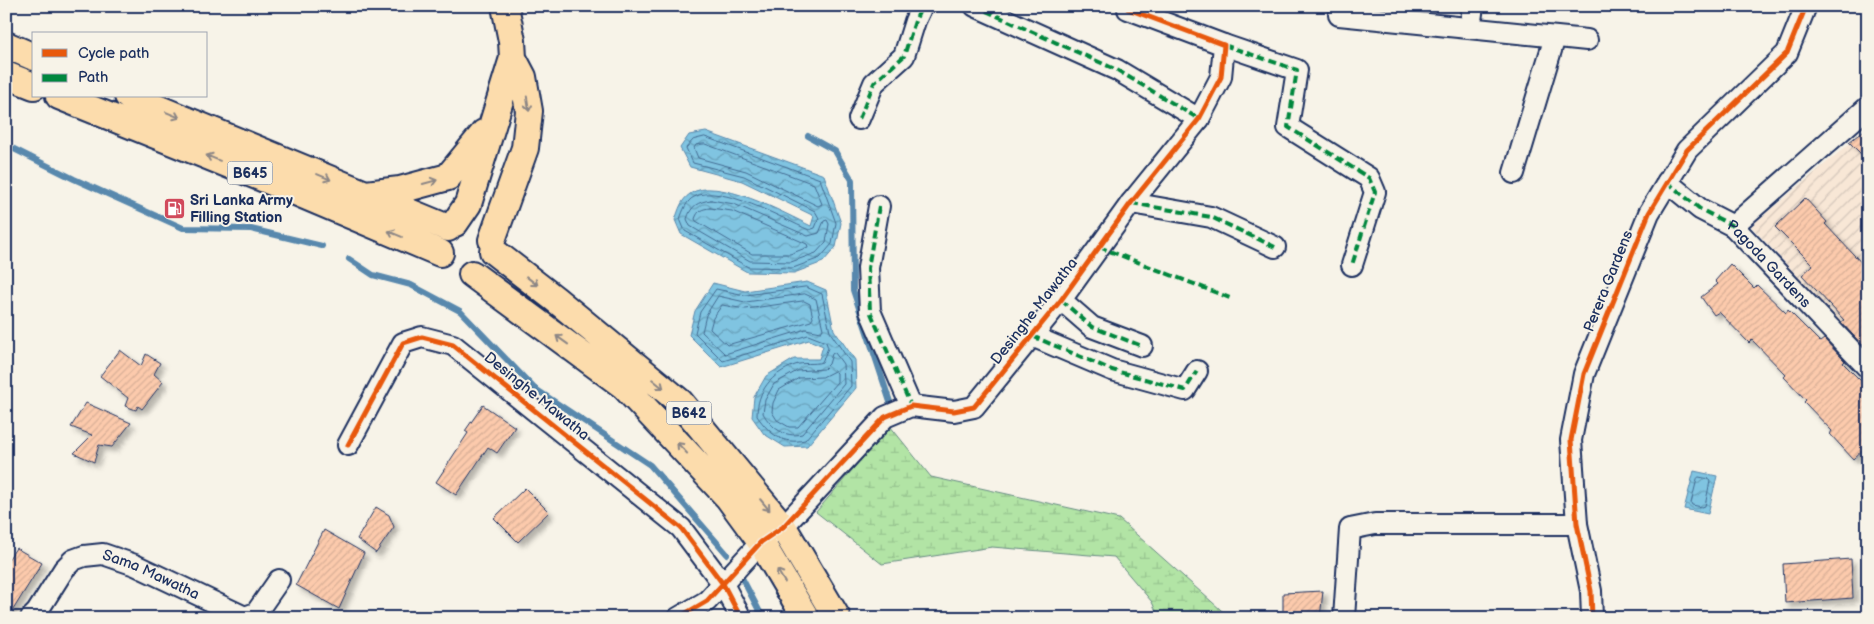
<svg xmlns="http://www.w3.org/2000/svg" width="1874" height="624" font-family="'Balsamiq Sans',sans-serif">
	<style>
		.industrial { fill: url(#industrial-furrows) }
		.wetland { fill: url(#wetland-marsh); stroke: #668a82 }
		.water { fill: url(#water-waves); stroke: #5888ad }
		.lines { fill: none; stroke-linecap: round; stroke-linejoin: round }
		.shore { stroke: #436b92; stroke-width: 1 }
		.stream { stroke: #5888ad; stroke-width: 6 }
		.building { fill: url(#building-hatch); stroke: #1b2f5e; filter: url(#shadow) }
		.minor-casing { stroke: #1b2f5e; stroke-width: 24 }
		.major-casing { stroke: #1b2f5e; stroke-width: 30 }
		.minor { stroke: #f7f3e8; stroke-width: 20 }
		.major { stroke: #fcdcac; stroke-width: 26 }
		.quiet { stroke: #00873e; stroke-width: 4; stroke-dasharray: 8 4; stroke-linecap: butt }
		.cycleway-casing { stroke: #f7f3e8; stroke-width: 8 }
		.cycleway { stroke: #e8590c; stroke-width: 5 }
		.oneway { stroke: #8c8685 }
		.labels { text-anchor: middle; stroke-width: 4; stroke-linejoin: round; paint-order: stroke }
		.shield { fill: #f7f3e8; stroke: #5d6a87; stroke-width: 1 }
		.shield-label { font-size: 14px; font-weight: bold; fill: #1b2f5e }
		.poi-label { font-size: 15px; font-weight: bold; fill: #1b2f5e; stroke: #f7f3e8; text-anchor: start }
		.street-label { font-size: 15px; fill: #1b2f5e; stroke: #f7f3e8 }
	</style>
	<defs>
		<pattern id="industrial-furrows" width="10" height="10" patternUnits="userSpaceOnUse" patternTransform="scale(1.25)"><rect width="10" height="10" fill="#f8e7d6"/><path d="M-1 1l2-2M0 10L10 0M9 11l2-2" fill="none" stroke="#d4c6ba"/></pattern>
		<pattern id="wetland-marsh" width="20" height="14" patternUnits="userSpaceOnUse" patternTransform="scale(1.25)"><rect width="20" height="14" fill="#b2e4a5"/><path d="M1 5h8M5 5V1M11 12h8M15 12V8" fill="none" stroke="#98c490"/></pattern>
		<pattern id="water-waves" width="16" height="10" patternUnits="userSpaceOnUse" patternTransform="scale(1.25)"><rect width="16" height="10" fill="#80c4e1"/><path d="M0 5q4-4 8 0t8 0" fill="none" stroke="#68a0ba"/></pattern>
		<pattern id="building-hatch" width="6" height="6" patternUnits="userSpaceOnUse" patternTransform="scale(1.25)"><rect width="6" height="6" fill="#fccaac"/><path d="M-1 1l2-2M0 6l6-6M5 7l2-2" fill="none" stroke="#d7ae96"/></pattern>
		<filter id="shadow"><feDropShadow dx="4.5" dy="4.5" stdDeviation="2.5" flood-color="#0004"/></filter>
	</defs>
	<rect width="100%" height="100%" fill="#f7f3e8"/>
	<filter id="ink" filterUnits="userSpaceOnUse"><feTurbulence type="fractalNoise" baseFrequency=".02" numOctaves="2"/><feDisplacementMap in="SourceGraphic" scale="10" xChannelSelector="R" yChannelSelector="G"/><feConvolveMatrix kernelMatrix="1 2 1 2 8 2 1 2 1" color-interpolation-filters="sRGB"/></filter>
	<g filter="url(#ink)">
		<path class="industrial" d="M1868,128V353L1751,226Z"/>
		<path class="wetland" d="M890,426L931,477L1119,519L1230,618H1159L1152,602L1114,557L992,547L882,564L816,512Z"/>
		<path class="water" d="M706,132L824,175L841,223L836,247L823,262L794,273L747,272L681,234L675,220C679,209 681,200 690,194C715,175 786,214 811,226L814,216L742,181L690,167L680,148L689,135Z
			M807,282L826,290L834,330L855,360L856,388L807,446L785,447L764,434L752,417L754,397L766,376L794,359H819L823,346L809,340L721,367L689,335L695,311L713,283L745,291Z
			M1694,471L1717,476L1708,514L1684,509Z"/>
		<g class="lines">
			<path class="shore" d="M705,137L820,179L836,223L832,244L820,258L793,268L748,267L685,231L680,219C683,211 686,201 694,197C720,183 783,219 809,230L815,228L819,218L815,211L744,176L693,163L686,148L693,140Z
				M705,144L814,184L822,204L818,206L746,171L698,158L694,148L696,145Z
				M711,200L734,204L808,236L819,233L824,221L827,220L829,224L826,242L816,253L791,262L750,261L690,226L687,219C691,206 697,202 711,200Z
				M710,208L732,211L807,244L808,247L790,254H752L696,221L695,219C698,210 702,209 710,208Z
				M806,287L822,294L830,332L850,362L851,386L805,440C782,445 770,434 757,416C757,391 771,374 795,365C803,362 814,365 822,362L828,348L826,342L808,335L723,361L695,333L700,312L716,289L745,295Z
				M805,294L816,299L823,329L821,332L806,329L725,354L702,332L706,315L718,296L745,302Z
				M804,301L810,304L813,318L811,321L727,345L710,329L713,318L722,305L745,309Z
				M835,353L843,364L844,384L802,434C785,438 771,428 763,413L765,400L774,384L797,371L824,369L829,364L832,354Z
				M835,371L837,373V382L798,427H789L777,420L772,412L773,403L779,390L799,378L822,377Z
				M1699,477L1709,479L1710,481L1705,506L1702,507L1692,505L1691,503L1697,479Z"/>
			<path class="stream" d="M808,136L835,151L852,180L853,290L890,402
				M6,145L74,179L183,228L251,229L322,246
				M349,259L373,275L411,285L460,311L534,388L650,465L727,554
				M741,576L763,618"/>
		</g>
		<path class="building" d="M1868,127V161L1849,142Z
			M1805,198L1827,222L1825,224L1868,270V339L1862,345L1841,322L1844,320L1802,275L1813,265L1775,227Z
			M1730,264L1754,288L1757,285L1786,313L1788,310L1820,342L1824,339L1845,361L1843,363L1868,388V445L1853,459L1830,434L1832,431L1804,402L1806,400L1784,377L1786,375L1752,340L1749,343L1719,312L1714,315L1701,297L1718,284L1715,281Z
			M120,350L141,366L146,354L160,363L154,374L163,382L142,409L138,406L136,410L125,406L128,398L100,376Z
			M86,403L131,423L112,447L99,445L94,462L74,453L92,435L71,427Z
			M483,405L515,427L497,453L488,447L456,495L436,482L468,433L465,431Z
			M525,488L549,512L518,542L494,518Z
			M376,507L389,515L394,527L376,553L357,539Z
			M324,530L364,553L339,609L296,585Z
			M16,548L42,563L8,618H6V563Z
			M1851,559L1853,598L1785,603L1783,564Z
			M1323,591L1320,618H1283V593Z"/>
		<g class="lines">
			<defs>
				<g id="minor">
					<path d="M975,6L1117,70L1199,119"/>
					<path d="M1339,15L1587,40"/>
					<path d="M1470,28L1473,6"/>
					<path d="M1224,45L1297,70L1288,127L1369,178L1375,192L1352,265"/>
					<path d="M859,119L874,83L904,56L915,21L922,6"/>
					<path d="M1514,173L1555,37"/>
					<path id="s1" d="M1667,182L1700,209L1733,226L1868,368"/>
					<path d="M1131,203L1211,217L1275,247"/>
					<path d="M879,206L868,268L870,311L911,406"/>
					<path d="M1733,226L1868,107"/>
					<path d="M1061,300L1092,327L1142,346"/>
					<path d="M1032,336L1112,370L1185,390L1197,371"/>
					<path d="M348,445L403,343L422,337L453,345L681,528L723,584L741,618"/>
					<path id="s2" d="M31,618L37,612L64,569L73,560L84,556L103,554L135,565L245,617L256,613L279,580"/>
					<path d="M678,618L707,601L761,542L783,527L885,417L911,406L954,411L974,407L1061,300L1131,203L1199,119L1221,77L1224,45L1128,9V6"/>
					<path d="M1344,618L1350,529L1375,524H1577"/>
					<path d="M1592,618L1591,591L1577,524L1571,440L1584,374L1649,213L1687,150L1787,53L1806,6"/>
				</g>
				<path id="major" d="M6,45L34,57
					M6,75L34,86
					M59,96L272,182L440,253
					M128,96L448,228
					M366,194L400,190L448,177L484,133
					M455,223L468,204L513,58
					M492,240L525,148L529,111L523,77L513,58L512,41L505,6
					M493,251L555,299L680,402L783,527L837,618
					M472,274L624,386L728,497L761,542L806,618"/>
			</defs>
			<use href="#minor" class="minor-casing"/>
			<use href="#major" class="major-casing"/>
			<use href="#minor" class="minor"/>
			<use href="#major" class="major"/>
			<path class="quiet" d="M975,6L1117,70L1199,119
				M1224,45L1297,70L1288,127L1369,178L1375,192L1352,265
				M859,119L874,83L904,56L915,21L922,6
				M1667,182L1700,209L1733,226
				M1131,203L1211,217L1275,247
				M879,206L868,268L870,311L911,406
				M1099,247L1230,298
				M1061,300L1092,327L1142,346
				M1032,336L1112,370L1185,390L1197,371"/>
			<defs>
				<path id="cycleway" d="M348,445L403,343L422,337L453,345L681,528L723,584L741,618
					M678,618L707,601L761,542L783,527L885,417L911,406L954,411L974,407L1061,300L1131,203L1199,119L1221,77L1224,45L1128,9V6
					M1592,618L1591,591L1577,524L1571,440L1584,374L1649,213L1687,150L1787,53L1806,6"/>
			</defs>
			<use href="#cycleway" class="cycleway-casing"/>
			<use href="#cycleway" class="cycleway"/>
		</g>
		<defs><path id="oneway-shaft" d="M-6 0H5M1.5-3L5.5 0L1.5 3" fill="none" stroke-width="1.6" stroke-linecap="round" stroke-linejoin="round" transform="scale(1.25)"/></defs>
		<g class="oneway">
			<use href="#oneway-shaft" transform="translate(528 104) rotate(81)"/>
			<use href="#oneway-shaft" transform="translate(173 115) rotate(23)"/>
			<use href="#oneway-shaft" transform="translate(213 158) rotate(-158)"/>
			<use href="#oneway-shaft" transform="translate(324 177) rotate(23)"/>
			<use href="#oneway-shaft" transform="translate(430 182) rotate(-15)"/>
			<use href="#oneway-shaft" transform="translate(395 234) rotate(-157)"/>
			<use href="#oneway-shaft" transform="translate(532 281) rotate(38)"/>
			<use href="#oneway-shaft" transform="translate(562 340) rotate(-144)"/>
			<use href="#oneway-shaft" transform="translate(658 384) rotate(39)"/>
			<use href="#oneway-shaft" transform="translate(682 448) rotate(-133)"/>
			<use href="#oneway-shaft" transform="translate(765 505) rotate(50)"/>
			<use href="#oneway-shaft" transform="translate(781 576) rotate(-121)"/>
		</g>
	</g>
	<defs>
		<symbol id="fuel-square" viewBox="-11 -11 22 22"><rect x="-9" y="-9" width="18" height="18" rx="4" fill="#d1495b" stroke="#f7f3e8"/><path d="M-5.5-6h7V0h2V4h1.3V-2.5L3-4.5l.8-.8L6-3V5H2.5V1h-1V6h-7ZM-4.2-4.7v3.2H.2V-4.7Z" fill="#fff"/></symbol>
	</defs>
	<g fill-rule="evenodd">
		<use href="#fuel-square" x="162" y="196" width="25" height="25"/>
	</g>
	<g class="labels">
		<g class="shield">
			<rect x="227.5" y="161.5" width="45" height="23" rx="4"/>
			<rect x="666.5" y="401.5" width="45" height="23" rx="4"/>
		</g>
		<g class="shield-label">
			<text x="250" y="178">B645</text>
			<text x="689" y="418">B642</text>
		</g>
		<g class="poi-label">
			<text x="190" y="205">Sri Lanka Army<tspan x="190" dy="17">Filling Station</tspan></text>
		</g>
		<g class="street-label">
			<text dy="5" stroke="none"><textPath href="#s1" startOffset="132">Pagoda Gardens</textPath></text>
			<text transform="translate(1608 281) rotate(-68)" y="5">Perera Gardens</text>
			<text transform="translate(1034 311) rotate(-52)" y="5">Desinghe Mawatha</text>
			<text transform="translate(537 396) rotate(39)" y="5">Desinghe Mawatha</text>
			<text dy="5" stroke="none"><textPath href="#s2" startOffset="155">Sama Mawatha</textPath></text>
		</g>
	</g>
	<rect width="1874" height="624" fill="none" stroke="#f7f3e8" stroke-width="25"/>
	<rect x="12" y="12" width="1849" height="599" fill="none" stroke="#1b2f5e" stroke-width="2" filter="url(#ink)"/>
	<rect x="32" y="32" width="175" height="65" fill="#f7f3e8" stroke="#9fa5b1"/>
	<rect x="42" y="49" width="25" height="8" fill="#e8590c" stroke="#9fa5b1"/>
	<text x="78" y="58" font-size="15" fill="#1b2f5e">Cycle path</text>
	<rect x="42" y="74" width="25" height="8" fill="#00873e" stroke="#9fa5b1"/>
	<text x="78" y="82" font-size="15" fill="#1b2f5e">Path</text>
</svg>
